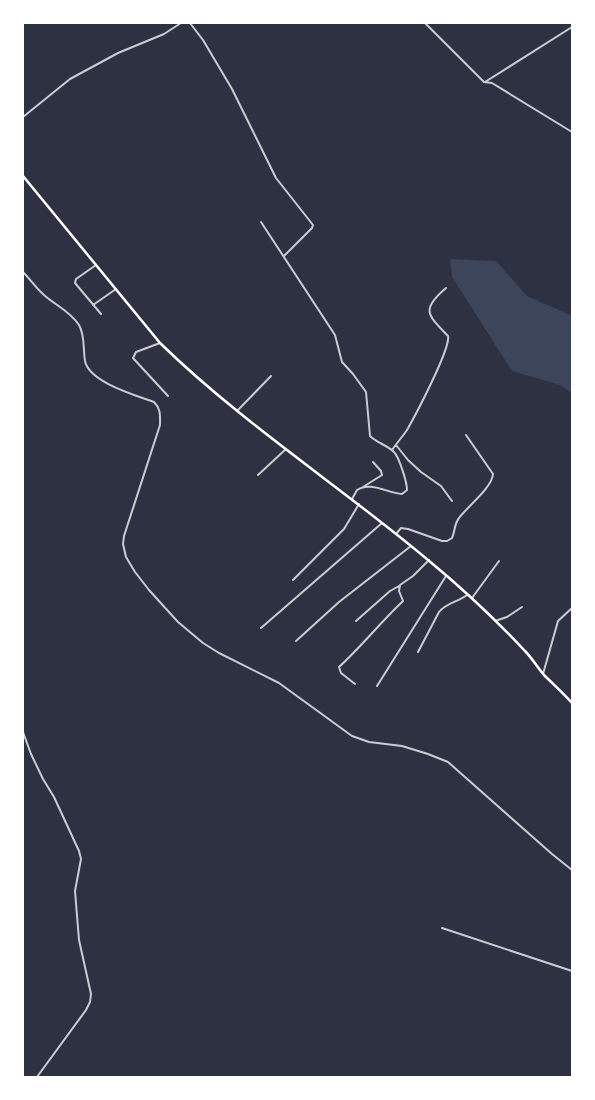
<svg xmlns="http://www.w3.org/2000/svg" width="595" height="1100" font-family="Arial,sans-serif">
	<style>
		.green { fill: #3c4559 }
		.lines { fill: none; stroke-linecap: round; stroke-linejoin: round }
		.minor { stroke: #caccd0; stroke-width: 2 }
		.secondary { stroke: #fff; stroke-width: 2.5 }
	</style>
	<rect width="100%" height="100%" fill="#2d3142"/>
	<path class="green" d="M450,259L496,261L527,296L572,316V393L560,385L512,371L452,277Z"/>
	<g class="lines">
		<path class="minor" d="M190,23L203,40L232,89L276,178L313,225L312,228L284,256
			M425,23L484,82L492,83L572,132
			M485,82L572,27
			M23,117L70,79L118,53L164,34L181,23
			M261,222L335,335L342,362L353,374L366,392L370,436C377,443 387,445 394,452C399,457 407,482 407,490L402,494C387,493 371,481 357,490L352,499
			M96,265L76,279L75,283L101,314
			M23,272C30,279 36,288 44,295C55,305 70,311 79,325C85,335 83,349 85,361C89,382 135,395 154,402C161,409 160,415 160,425L124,536L123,544L126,557L135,572L149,590L178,622L203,643L219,653L279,683L352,736L369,742L402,746L428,754L448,762L552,854L572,870
			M93,305L116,289
			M160,343L136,352L133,358L168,396
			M237,411L271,376
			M396,445L408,460L421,472L441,486L452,501
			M392,450C397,443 402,437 407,430C415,416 451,348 448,336C428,315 420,310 446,288
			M258,475L286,449
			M363,487L382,475L381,471L373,462
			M396,534L401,528L408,529L442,541H447L452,538C455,532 454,524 459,518C467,507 492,488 493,474L466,435
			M293,580L344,529L359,504
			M472,598L499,561
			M356,621L390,591L399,586
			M495,621L507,617L522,607
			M261,628L382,523
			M296,641L339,602L411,546
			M418,652L439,612C446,603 458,602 467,595
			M543,674L558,621L572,608
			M355,684L341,673L339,667C361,647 379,624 401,603L403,601L399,591L400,585L413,576L429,560
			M377,686L446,576
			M23,732L31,754L43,779L54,797L79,851L81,859L75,891L79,940L91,994L90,1002L86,1010L37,1077
			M442,928L572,971"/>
		<path class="secondary" d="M23,176L160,343C242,423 340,486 428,560C462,588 495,619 525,651C532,658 537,667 544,675C553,684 563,693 572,703"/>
	</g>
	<rect width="595" height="1100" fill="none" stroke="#ffffff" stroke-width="48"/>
</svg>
